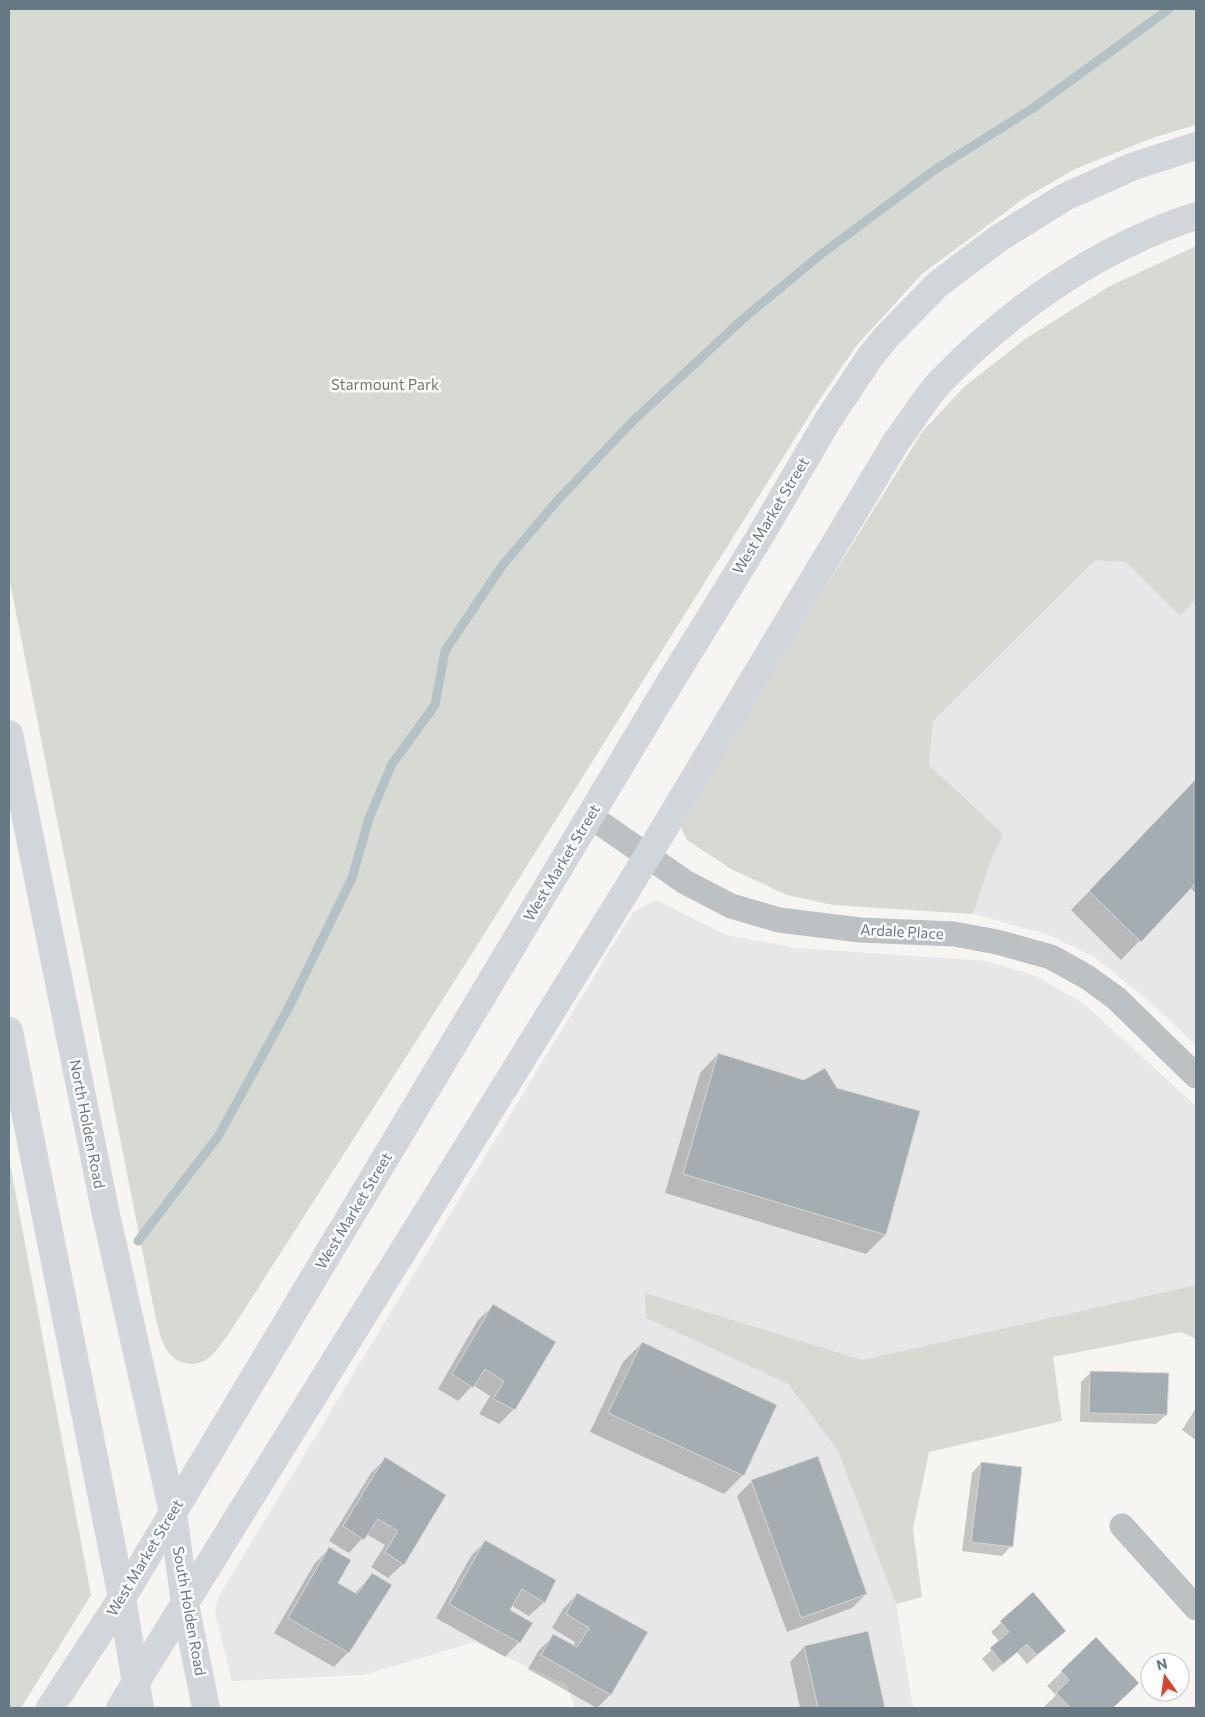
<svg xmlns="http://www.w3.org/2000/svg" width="1205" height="1717" font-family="Commissioner,sans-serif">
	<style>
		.built { fill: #e6e7e6 }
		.green { fill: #d6dad2 }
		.shadow { fill: #0003 }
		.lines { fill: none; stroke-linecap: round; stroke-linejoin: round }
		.stream { stroke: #b4c2c5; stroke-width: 9 }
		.building { fill: #a4adb2; stroke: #d7d7d5 }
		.minor { stroke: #bcc1c4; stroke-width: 25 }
		.secondary { stroke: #d1d6da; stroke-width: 28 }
		.primary { stroke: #d1d6da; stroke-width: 28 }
		.labels { text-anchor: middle; stroke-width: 5; stroke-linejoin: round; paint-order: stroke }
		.park-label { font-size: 15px; fill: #6b7a64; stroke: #fff }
		.street-label { font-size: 15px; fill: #667882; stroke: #fff }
	</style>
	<rect width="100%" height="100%" fill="#f6f5f2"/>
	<path class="built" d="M1095,559L1126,562L1180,615L1196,599V1045L1150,1002L1093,956L1046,934L973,914L991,860L1002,834L929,765L933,721Z
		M657,900L726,935L797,948L987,961L1036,976L1084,1004L1196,1106V1285L862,1360L645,1294L646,1318L788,1384L838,1451L896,1604L913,1708H575L567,1685L475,1642L363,1675L232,1681L215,1612L219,1596L633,912Z"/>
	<path class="green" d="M9,9H1196V125L1155,137L1075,169L1023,199L922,274L857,345L816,405L461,971L230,1332C224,1339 219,1348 213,1354C208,1360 199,1364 192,1364C164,1363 161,1337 155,1315L9,577Z
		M1196,246V599L1180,616L1126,562L1095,560L933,721L929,765L1003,834L991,860L973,914L833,905L787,895L731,869L687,840L681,828L683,816L922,432L964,387L1025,339L1110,286Z
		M9,1158L91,1595L21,1708H9Z
		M1196,1285V1339L1181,1332L1053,1357L1062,1421L929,1452L913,1529L922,1597L896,1604L838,1451L788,1384L646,1318L645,1293L862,1360Z"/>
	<path class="shadow" d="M1196,781V893L1190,888L1121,960L1071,910Z
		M718,1054L885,1235L866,1254L665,1193L700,1073Z
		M493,1306L514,1409L499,1424L479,1414L490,1396L473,1385L458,1401L438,1389L478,1320Z
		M642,1343L743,1475L724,1494L590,1432L623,1362Z
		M1091,1372L1166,1415L1156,1424L1080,1422L1081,1382Z
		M1196,1408V1440L1182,1430Z
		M385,1459L444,1496L403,1564L388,1578L371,1567L385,1545L366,1534L349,1553L329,1541L371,1473Z
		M981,1463L1011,1546L1002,1556L962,1551L972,1473Z
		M752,1481L866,1594L852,1608L787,1632L737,1496Z
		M485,1542L544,1602L529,1616L511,1605L508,1610L531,1623L519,1642L505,1657L436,1618L471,1556Z
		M329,1549L336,1583L354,1594L372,1575L348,1652L334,1667L274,1633L315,1563Z
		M577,1594L647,1633L610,1695L597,1708L528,1669L539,1650L554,1636L573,1647L575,1642L552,1628L563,1609Z
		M1033,1594L1065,1631L1027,1664L1017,1652L993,1672L982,1659L1000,1642L991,1632Z
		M867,1633L884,1708H800L790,1662L804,1647Z
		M1096,1639L1138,1683L1112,1708H1043L1056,1695L1047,1686Z"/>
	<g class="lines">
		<path class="stream" d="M138,1241L219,1135L289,1007L352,878L369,818L392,764L435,705L445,651L502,566L556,502L633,421L744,318L820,255L933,171L1033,108L1169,9"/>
	</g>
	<path class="building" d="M1196,779V883L1141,942L1089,891Z
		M718,1053L804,1080L825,1068L837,1088L920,1111L886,1235L683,1174Z
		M493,1304L556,1342L515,1410L493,1399L504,1381L485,1369L473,1388L452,1374Z
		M642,1342L777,1405L744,1476L608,1413Z
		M1090,1371L1169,1373L1167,1415L1089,1413Z
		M818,1456L867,1594L801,1618L751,1480Z
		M385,1457L446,1495L404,1565L385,1552L398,1531L378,1519L364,1540L343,1526Z
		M981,1462L1022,1467L1013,1547L971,1542Z
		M485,1540L556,1580L545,1603L522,1589L510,1610L533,1623L520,1643L449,1604Z
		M329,1547L351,1560L338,1583L357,1594L372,1573L392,1585L349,1653L288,1618Z
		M1033,1592L1066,1631L1037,1655L1027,1644L1003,1664L990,1648L1009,1632L1000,1621Z
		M577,1593L648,1632L611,1695L541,1655L553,1634L577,1647L589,1628L566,1614Z
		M868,1631L885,1708H818L804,1646Z
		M1096,1637L1139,1683L1113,1708H1071L1056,1693L1069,1680L1061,1671Z"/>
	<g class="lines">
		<path class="minor" d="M590,816L685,882L731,906L779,920L860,930L954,934L997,942L1051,957L1087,977L1116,998L1196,1076
			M1122,1526L1196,1608"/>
		<path class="secondary" d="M9,734L105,1210L173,1513L185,1604L206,1708
			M9,1031L122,1598L140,1708"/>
		<path class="primary" d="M50,1708L122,1598L666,689L759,538L828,420L870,357L887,336L938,284L999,238L1065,197L1134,166L1196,146
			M120,1708L647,857L896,442C911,422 924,399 941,381C1012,308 1100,247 1196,216"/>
	</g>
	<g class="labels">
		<g class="park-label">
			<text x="385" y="390">Starmount Park</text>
		</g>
		<g class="street-label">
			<text transform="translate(771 516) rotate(-59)" y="5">West Market Street</text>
			<text transform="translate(562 863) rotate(-59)" y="5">West Market Street</text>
			<text transform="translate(902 932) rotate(3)" y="5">Ardale Place</text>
			<text transform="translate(87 1124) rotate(79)" y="5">North Holden Road</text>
			<text transform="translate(354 1211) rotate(-59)" y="5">West Market Street</text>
			<text transform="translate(145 1558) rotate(-59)" y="5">West Market Street</text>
			<text transform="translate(189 1611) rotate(80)" y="5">South Holden Road</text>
		</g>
	</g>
	<rect width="1205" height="1717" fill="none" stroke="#667882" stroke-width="20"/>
	<g transform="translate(1165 1677) rotate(346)"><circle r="24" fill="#ffffff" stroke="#c2c9cd"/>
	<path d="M0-4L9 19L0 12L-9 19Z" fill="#dc432c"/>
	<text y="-8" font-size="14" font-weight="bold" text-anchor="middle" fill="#667882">N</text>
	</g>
</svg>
